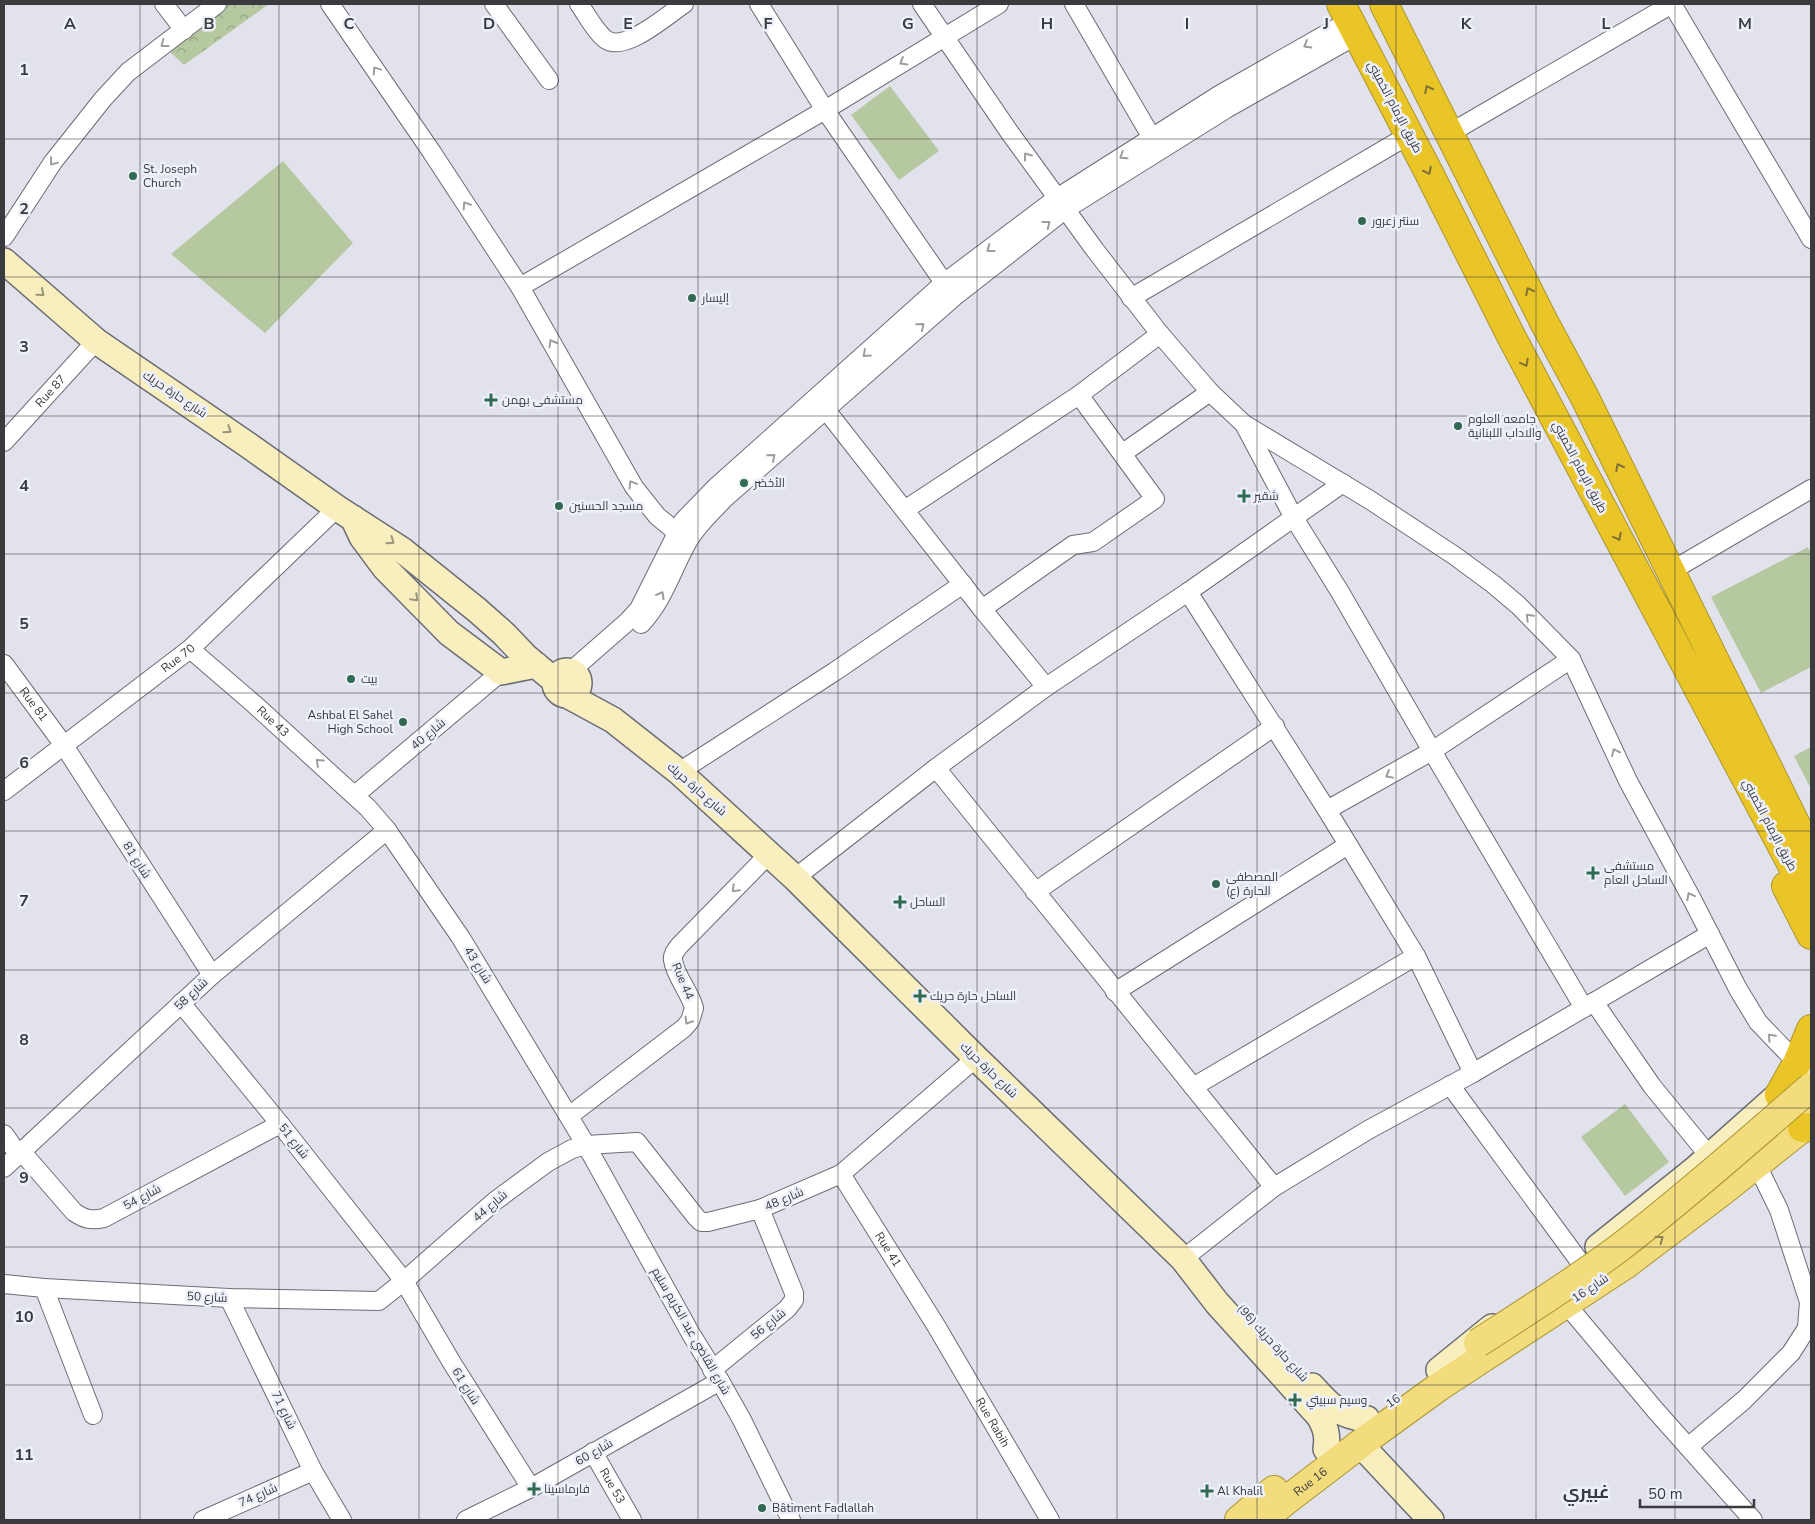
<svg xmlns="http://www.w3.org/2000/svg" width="1815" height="1524" font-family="'Nunito Sans',Cairo,sans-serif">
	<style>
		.forest { fill: url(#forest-crowns) }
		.pitch { fill: #b6c8a0 }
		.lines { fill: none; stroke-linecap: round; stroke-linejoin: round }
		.street-casing { stroke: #6c6d75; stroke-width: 20 }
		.secondary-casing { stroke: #6c6d75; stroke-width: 28 }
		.primary-casing { stroke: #ac952f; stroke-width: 30 }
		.highway-casing { stroke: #ac952f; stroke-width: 30 }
		.street { stroke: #fff; stroke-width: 18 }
		.secondary { stroke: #f8eebe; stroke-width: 25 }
		.primary { stroke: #f2dc7d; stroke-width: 28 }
		.highway { stroke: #e9c527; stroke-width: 28 }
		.primary-bridge-casing { stroke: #ac952f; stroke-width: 30; stroke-linecap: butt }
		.primary-bridge { stroke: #f2dc7d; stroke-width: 28 }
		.oneway { stroke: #9c9d9f }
		.oneway2 { stroke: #807235 }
		.oneway3 { stroke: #99947e }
		.oneway4 { stroke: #8d835b }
		.grid { fill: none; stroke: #3a3b3f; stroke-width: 1; stroke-opacity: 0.55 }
		.poi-dot { fill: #316a52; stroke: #eef0f9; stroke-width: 2 }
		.labels { text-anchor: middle; stroke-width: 5; stroke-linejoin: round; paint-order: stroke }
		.street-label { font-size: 12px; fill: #3a3b3f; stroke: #eef0f9 }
		.poi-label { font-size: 12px; fill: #3a3b3f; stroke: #eef0f9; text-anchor: start }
		.district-label { font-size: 18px; font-weight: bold; fill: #3a3b3f; stroke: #eef0f9 }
		.grid-label { font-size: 16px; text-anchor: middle; font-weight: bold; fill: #3a3b3f; stroke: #eef0f9; stroke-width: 5; stroke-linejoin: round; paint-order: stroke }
	</style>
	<defs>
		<pattern id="forest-crowns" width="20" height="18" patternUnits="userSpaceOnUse" patternTransform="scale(1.25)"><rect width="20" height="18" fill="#b6c8a0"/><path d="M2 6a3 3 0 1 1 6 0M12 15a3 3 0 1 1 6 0" fill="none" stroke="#95a484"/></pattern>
	</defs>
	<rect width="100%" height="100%" fill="#e1e2ec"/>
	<path class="forest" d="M228,4H269L184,65L168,50Z"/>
	<path class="pitch" d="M890,86L939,151L899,180L851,115Z
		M283,161L353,243L265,333L171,254Z
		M1808,547L1811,553V667L1761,693L1711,597Z
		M1811,747V789L1794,756Z
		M1625,1104L1669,1162L1625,1196L1581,1137Z"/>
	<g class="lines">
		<defs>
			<g id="street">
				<path d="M164,4L184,30"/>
				<path d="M330,4L431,151L520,287L634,487L657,516L685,539"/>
				<path d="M494,4L549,80"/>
				<path d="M579,4C587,15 594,30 605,39C624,54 667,15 684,4"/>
				<path d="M759,4L825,110L951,293"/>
				<path d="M922,4L1010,133L1095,250L1160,334L1210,392L1244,424L1370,500L1455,556L1493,584L1518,605L1571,659L1628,781L1693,901L1738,989L1758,1022L1804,1070"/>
				<path d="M1074,4L1152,138"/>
				<path d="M1672,4L1811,239"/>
				<path d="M1450,133L1672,4"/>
				<path d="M4,237L53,162L103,99L128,72L217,4"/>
				<path d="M520,287L825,110L999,4"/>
				<path d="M1131,298L1409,135"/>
				<path d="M826,410L982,609L1046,687"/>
				<path d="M1244,424L1294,518L1340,592L1432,751L1584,1008"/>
				<path id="s1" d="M4,442L96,341"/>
				<path d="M1123,453L1210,392"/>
				<path d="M906,509L1079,395L1160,334"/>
				<path d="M1678,567L1811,489"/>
				<path d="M1188,592L1327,810L1416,956L1473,1073"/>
				<path d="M982,609L1073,545L1093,542L1155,499L1079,395"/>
				<path d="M641,624C663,601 672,570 687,543C696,526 712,512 725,498L954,297L1066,209L1226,109L1357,35"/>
				<path id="s2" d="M190,649L254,704L368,808L387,830L461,938L586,1145L691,1334L720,1381L742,1420L791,1520"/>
				<path id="s3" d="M4,664L63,744L212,975"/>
				<path d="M571,671L627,622L639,609L683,521L716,487L944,283L1057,198L1219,95L1349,21"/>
				<path d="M936,768L1274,1187"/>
				<path d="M679,772L834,672L963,584"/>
				<path id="s4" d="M4,791L190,649L337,508"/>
				<path d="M355,795L501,672"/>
				<path d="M1327,810L1432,751L1571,659"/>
				<path d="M795,878L936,768L1046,687L1188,592L1343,483"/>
				<path d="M1035,892L1275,726"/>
				<path d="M1115,992L1348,845"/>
				<path d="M1594,1002L1652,1086L1710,1157"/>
				<path d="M181,1003L280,1124L404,1281L452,1363L531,1488"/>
				<path d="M1450,1085L1580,1262"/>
				<path d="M1193,1087L1416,956"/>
				<path d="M569,1116L684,1028L690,1021L694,1008C690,992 675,976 673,960C672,955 676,950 679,946L769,854"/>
				<path d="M4,1134L18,1154"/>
				<path d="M21,1151L74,1212C84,1219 91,1221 104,1218L280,1124"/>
				<path d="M4,1168L212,975L387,830"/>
				<path id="s5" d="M841,1174L935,1324L1050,1520"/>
				<path d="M1183,1259L1274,1187L1368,1130L1473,1073L1710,934"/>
				<path d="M4,1284L44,1288L229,1298L379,1301L404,1281L495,1201L548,1162L572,1149L586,1145L637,1142L696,1217L701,1222H708L760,1209L841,1174L976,1058"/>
				<path d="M44,1288L93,1415"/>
				<path d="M229,1298L313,1471L342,1520"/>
				<path d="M1566,1304L1656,1411L1753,1520"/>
				<path d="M712,1370L787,1309L794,1300V1293L760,1209"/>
				<path d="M1688,1447L1744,1400L1791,1353L1807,1328L1809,1302L1779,1210L1756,1163"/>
				<path id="s6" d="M593,1452L632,1520"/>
				<path d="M203,1520L313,1471"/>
				<path d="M466,1520L531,1488L720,1381"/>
			</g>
			<path id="secondary" d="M4,261L96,341L248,445L337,508L402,550L477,610L504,634L525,656L555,681
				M353,518L362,537L385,568L449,633L501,672L536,665
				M555 683a12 12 0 1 1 24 0a12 12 0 1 1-24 0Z
				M567,695L613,720L679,772L795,878L976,1058L1183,1259L1217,1303L1319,1416C1326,1428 1328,1436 1326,1449
				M1598,1247L1694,1170L1811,1066
				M1439,1370L1492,1327
				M1312,1386C1330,1406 1339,1416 1367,1419
				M1360,1444L1431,1520"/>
			<g id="primary">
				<path d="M1239,1520L1274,1490"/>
				<path id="s7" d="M1263,1520L1284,1502L1360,1444L1440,1386L1625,1265L1720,1193L1811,1121"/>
			</g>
			<path id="highway" d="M1341,4L1429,173L1511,336L1811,901
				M1384,4L1544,322L1584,396L1811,855
				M1786,886L1811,935
				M1779,1095L1797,1063L1811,1029
				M1802,1128L1811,1127"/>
		</defs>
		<use href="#street" class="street-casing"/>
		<use href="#secondary" class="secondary-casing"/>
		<use href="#primary" class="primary-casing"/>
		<use href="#highway" class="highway-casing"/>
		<use href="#street" class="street"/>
		<use href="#secondary" class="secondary"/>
		<use href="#primary" class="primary"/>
		<use href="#highway" class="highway"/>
		<defs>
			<path id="primary-bridge" d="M1478,1343C1526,1312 1574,1282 1619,1248C1686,1197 1748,1141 1811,1087"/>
		</defs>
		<use href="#primary-bridge" class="primary-bridge-casing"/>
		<use href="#primary-bridge" class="primary-bridge"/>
	</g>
	<defs><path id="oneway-chevron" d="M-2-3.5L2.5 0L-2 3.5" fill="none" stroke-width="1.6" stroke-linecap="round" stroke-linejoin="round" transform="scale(1.25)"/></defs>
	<g class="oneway">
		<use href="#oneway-chevron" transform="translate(164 44) rotate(143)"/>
		<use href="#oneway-chevron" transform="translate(1307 45) rotate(150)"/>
		<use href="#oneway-chevron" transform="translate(903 62) rotate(149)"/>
		<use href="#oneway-chevron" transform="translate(376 70) rotate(-124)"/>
		<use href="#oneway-chevron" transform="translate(1027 156) rotate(-126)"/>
		<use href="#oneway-chevron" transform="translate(1123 156) rotate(147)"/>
		<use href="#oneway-chevron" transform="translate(53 162) rotate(127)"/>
		<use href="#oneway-chevron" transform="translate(466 205) rotate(-123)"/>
		<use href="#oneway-chevron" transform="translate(1047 224) rotate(-38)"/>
		<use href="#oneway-chevron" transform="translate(990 249) rotate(143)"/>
		<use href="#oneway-chevron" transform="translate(921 326) rotate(-41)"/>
		<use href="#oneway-chevron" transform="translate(552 343) rotate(-120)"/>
		<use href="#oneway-chevron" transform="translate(866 354) rotate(138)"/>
		<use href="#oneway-chevron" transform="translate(772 457) rotate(-41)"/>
		<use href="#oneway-chevron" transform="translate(632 484) rotate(-121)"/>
		<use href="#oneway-chevron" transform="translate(661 595) rotate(-60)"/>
		<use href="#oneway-chevron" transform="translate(1529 617) rotate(-134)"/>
		<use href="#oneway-chevron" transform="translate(1615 752) rotate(-115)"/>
		<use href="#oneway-chevron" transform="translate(319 762) rotate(-138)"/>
		<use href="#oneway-chevron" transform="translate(1389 775) rotate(151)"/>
		<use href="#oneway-chevron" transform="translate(735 889) rotate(135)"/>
		<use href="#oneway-chevron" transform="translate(1690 896) rotate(-118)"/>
		<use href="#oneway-chevron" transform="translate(688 1021) rotate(122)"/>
		<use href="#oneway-chevron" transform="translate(1771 1037) rotate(-133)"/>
	</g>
	<g class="oneway2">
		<use href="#oneway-chevron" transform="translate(1428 89) rotate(-117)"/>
		<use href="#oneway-chevron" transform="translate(1428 171) rotate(63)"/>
		<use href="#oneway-chevron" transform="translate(1529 291) rotate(-117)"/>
		<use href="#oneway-chevron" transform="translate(1525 363) rotate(62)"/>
		<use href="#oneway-chevron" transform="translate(1619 467) rotate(-117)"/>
		<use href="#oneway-chevron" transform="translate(1618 537) rotate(62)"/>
	</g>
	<g class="oneway3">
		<use href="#oneway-chevron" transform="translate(41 293) rotate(41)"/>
		<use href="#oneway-chevron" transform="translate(228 430) rotate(34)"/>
		<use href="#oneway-chevron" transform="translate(391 541) rotate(35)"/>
		<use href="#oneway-chevron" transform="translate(415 598) rotate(45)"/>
	</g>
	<use class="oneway4" href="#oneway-chevron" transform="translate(1660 1239) rotate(-37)"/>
	<path class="grid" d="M140,4V1520M279,4V1520M419,4V1520M558,4V1520M698,4V1520M838,4V1520M977,4V1520M1117,4V1520M1257,4V1520M1396,4V1520M1536,4V1520M1675,4V1520M4,139H1811M4,277H1811M4,416H1811M4,554H1811M4,693H1811M4,831H1811M4,970H1811M4,1108H1811M4,1247H1811M4,1385H1811"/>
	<g class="poi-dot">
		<circle cx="133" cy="176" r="5"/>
		<circle cx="1362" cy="221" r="5"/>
		<circle cx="692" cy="298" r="5"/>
		<path d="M488.5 392.5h5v5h5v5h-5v5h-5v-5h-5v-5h5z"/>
		<circle cx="1458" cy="426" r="5"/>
		<circle cx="744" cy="483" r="5"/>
		<path d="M1241.5 488.5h5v5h5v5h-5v5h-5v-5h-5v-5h5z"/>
		<circle cx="559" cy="506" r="5"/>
		<circle cx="351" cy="679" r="5"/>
		<circle cx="403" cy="722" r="5"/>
		<path d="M1590.5 865.5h5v5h5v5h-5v5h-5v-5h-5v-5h5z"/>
		<circle cx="1216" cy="884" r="5"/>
		<path d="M897.5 894.5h5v5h5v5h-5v5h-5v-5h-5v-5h5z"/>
		<path d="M917.5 988.5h5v5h5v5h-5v5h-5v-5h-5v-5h5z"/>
		<path d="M1292.5 1392.5h5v5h5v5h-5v5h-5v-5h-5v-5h5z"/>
		<path d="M531.5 1481.5h5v5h5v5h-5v5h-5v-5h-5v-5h5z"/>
		<path d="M1204.5 1483.5h5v5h5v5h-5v5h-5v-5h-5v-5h5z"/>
		<circle cx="762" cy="1508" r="5"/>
	</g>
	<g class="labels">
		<g class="street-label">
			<text transform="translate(1395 107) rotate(62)" y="4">طريق الإمام الخميني</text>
			<text dy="4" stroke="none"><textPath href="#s1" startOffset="69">Rue 87</textPath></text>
			<text transform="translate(175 394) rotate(34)" y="4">شارع حارة حريك</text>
			<text transform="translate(1580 467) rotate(62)" y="4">طريق الإمام الخميني</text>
			<text dy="4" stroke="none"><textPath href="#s4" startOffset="219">Rue 70</textPath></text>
			<text dy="4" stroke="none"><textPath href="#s3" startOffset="50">Rue 81</textPath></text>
			<text dy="4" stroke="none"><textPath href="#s2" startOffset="110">Rue 43</textPath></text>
			<text transform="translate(428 734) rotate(-40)" y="4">شارع 40</text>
			<text transform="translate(697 789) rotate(41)" y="4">شارع حارة حريك</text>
			<text transform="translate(1770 825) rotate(62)" y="4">طريق الإمام الخميني</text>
			<text transform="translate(137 860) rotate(57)" y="4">شارع 81</text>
			<text transform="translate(478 965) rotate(58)" y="4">شارع 43</text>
			<text transform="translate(683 981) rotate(67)" y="4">Rue 44</text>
			<text transform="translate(191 994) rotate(-43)" y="4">شارع 58</text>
			<text transform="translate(989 1070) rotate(44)" y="4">شارع حارة حريك</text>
			<text transform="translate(294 1141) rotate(52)" y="4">شارع 51</text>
			<text transform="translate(142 1197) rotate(-28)" y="4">شارع 54</text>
			<text transform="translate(784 1199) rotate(-23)" y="4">شارع 48</text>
			<text transform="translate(490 1206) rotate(-40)" y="4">شارع 44</text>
			<text dy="4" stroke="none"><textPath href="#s5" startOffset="89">Rue 41</textPath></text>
			<text transform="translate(1590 1288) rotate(-34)" y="4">شارع 16</text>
			<text transform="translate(207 1297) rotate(3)" y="4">شارع 50</text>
			<text transform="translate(768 1324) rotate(-39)" y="4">شارع 56</text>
			<text transform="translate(691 1331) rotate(60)" y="4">شارع القاضي عبد الكريم سليم</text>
			<text transform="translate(1273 1343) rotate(48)" y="4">شارع حارة حريك (96)</text>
			<text transform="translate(466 1386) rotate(58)" y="4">شارع 61</text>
			<text transform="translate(1393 1401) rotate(-34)" y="4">16</text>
			<text transform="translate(284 1410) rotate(64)" y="4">شارع 71</text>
			<text dy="4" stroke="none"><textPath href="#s5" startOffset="291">Rue Rabih</textPath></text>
			<text transform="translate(594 1452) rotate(-30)" y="4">شارع 60</text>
			<text dy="4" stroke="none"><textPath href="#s7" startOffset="61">Rue 16</textPath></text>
			<text dy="4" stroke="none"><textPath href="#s6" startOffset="39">Rue 53</textPath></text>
			<text transform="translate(258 1495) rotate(-24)" y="4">شارع 74</text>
		</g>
		<g class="poi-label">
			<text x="143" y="173">St. Joseph<tspan x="143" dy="14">Church</tspan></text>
			<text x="1372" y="225">سنتر زعرور</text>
			<text x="702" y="302">إليسار</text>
			<text x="502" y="404">مستشفى بهمن</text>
			<text x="1468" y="423">جامعه العلوم<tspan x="1468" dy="14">والاداب اللبنانية</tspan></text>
			<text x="754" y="487">الأخضر</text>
			<text x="1254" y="500">شقير</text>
			<text x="569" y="510">مسجد الحسنين</text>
			<text x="361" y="683">بيت</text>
			<text x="393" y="719" text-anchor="end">Ashbal El Sahel<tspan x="393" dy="14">High School</tspan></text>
			<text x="1604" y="870">مستشفى<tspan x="1604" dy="14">الساحل العام</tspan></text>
			<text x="1226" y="881">المصطفى<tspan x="1226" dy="14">الحارة (ع)</tspan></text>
			<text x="910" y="906">الساحل</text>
			<text x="930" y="1000">الساحل حارة حريك</text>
			<text x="1306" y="1404">وسيم سبيتي</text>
			<text x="544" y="1493">فارماسينا</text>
			<text x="1217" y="1495">Al Khalil</text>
			<text x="772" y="1512">Bâtiment Fadlallah</text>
		</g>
		<g class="district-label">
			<text x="1586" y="1498">غبيري</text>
		</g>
	</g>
	<g class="grid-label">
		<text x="70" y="29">A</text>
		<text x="209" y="29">B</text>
		<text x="349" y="29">C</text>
		<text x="489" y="29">D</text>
		<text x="628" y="29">E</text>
		<text x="768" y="29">F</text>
		<text x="908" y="29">G</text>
		<text x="1047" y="29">H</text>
		<text x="1187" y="29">I</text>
		<text x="1326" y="29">J</text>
		<text x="1466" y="29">K</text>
		<text x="1606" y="29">L</text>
		<text x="1745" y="29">M</text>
		<text x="24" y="75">1</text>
		<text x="24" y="214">2</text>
		<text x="24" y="352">3</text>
		<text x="24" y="491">4</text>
		<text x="24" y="629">5</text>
		<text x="24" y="768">6</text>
		<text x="24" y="906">7</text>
		<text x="24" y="1045">8</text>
		<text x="24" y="1183">9</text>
		<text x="24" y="1322">10</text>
		<text x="24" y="1460">11</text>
	</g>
	<rect width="1815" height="1524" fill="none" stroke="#3a3b3f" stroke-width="10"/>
	<path d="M1640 1499v8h114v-8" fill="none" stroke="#3a3b3f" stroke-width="2.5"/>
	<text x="1648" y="1499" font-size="15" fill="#3a3b3f" stroke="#eef0f9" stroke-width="4" paint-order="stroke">50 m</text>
</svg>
